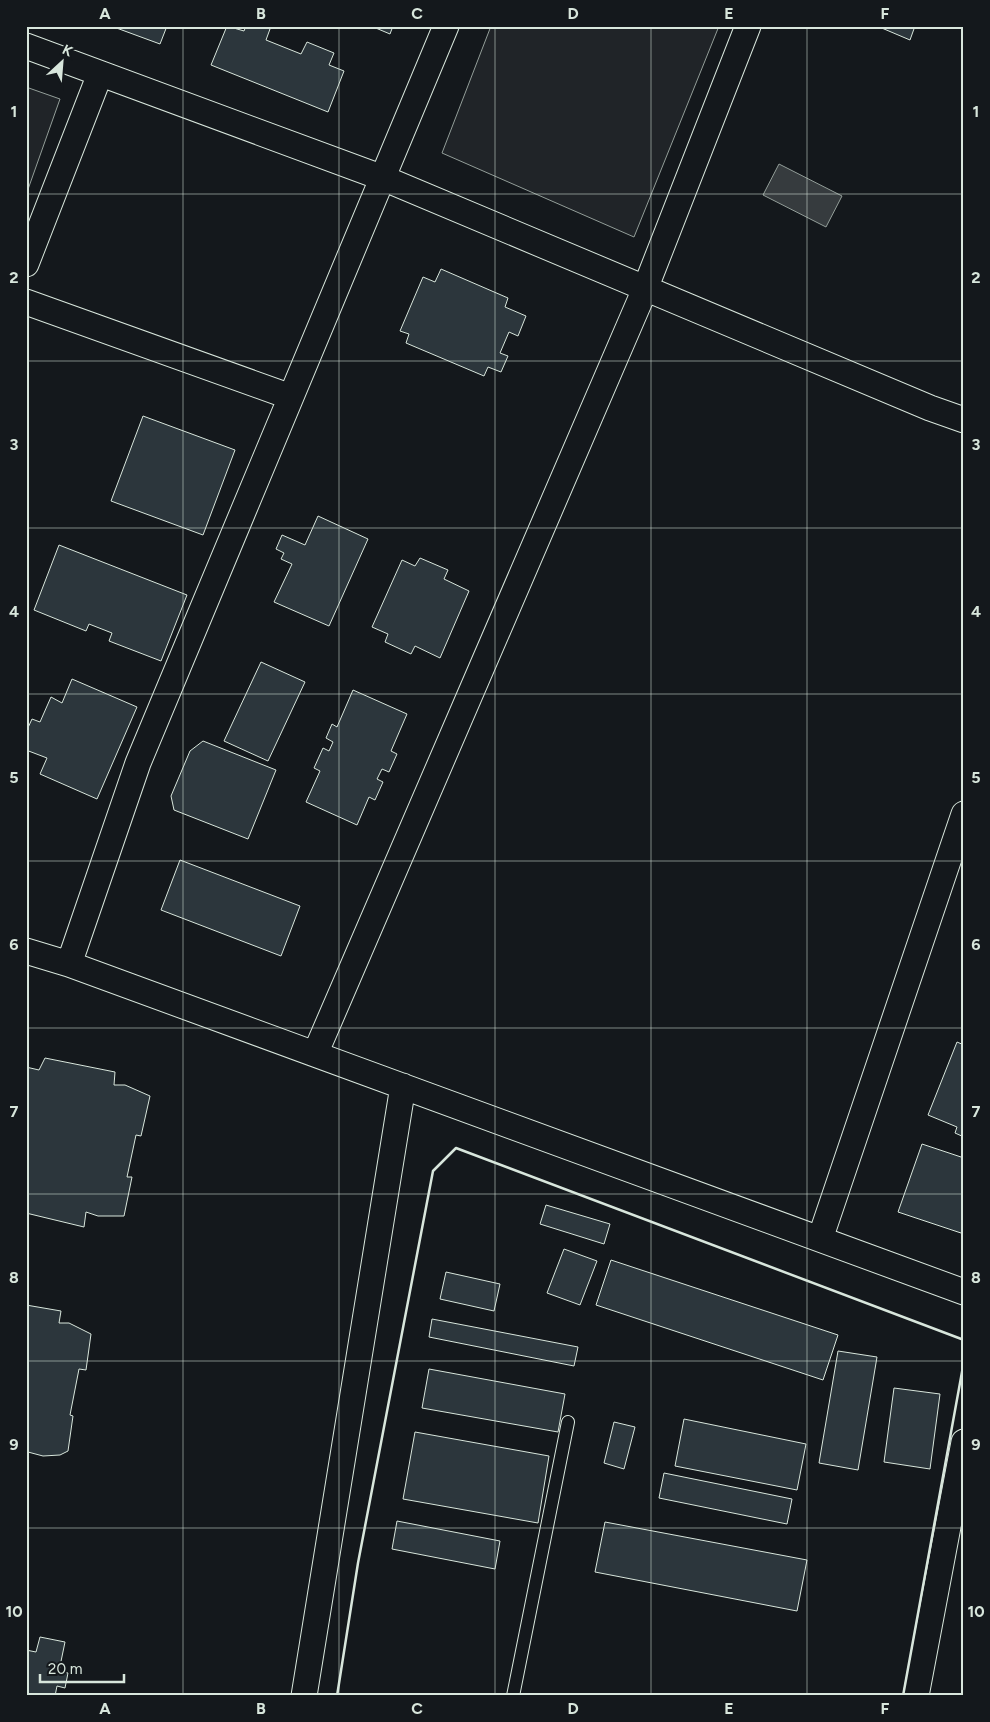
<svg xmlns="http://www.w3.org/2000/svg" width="990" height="1722" font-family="Figtree,sans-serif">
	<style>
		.green { fill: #202428; stroke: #939e99 }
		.water { fill: #363b3e; stroke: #939e99 }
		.building { fill: #2c363c; stroke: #d8e6dc }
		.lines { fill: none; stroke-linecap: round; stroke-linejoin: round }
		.lane-casing { stroke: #d8e6dc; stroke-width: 14 }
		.street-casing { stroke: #d8e6dc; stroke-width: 27 }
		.lane { stroke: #14181c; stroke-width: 12 }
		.street { stroke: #14181c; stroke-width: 25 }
		.wall { stroke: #d8e6dc; stroke-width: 2.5 }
		.grid { fill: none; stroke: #d8e6dc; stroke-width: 1; stroke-opacity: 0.55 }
		.neatline { fill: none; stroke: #d8e6dc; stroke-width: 2 }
		.grid-label { font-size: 16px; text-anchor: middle; font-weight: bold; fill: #d8e6dc }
	</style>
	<rect width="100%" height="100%" fill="#14181c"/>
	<path class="green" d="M491,26H719L634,237L442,153Z
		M26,87L60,99L26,195Z"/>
	<path class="water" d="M779,164L842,196L826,227L763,195Z"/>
	<path class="building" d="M111,26H167L160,44Z
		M227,26L244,31L246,26H262L270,29L266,40L301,54L307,42L334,53L329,65L344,71L328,112L211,65Z
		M371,26H393L390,34Z
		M877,26H915L910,40Z
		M441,269L508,298L505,307L526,316L518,336L509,332L500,353L508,356L501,372L488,367L484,376L406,343L409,334L400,331L423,277L435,282Z
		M143,416L235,450L203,535L111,501Z
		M318,516L368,539L329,626L274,602L292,564L281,559L284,553L276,549L282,535L305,545Z
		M59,545L187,595L161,661L109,641L112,633L89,624L86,631L34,610Z
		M420,558L448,570L444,579L469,591L440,658L415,646L411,654L385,642L388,634L372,627L402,560L415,566Z
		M261,662L305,682L268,761L224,741Z
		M72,679L137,707L97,799L40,774L47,758L26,750V732L32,719L40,722L51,697L62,703Z
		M353,690L407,714L391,751L397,754L389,772L382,769L377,779L383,782L375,800L369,797L357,825L306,802L320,771L314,768L323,748L329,751L333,742L326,738L332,724L337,727Z
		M203,741L276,770L248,839L174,810L171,796L190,751Z
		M180,860L300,906L281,956L161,910Z
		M957,1042L964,1045V1137L955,1133L957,1127L928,1115Z
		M45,1058L115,1072L114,1085H125L150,1096L141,1136L136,1135L127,1177H132L124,1216H98L86,1212L84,1227L26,1213V1067L39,1070Z
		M922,1144L964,1158V1234L898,1212Z
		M546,1205L610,1224L604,1244L540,1224Z
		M564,1249L597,1261L580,1305L547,1293Z
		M611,1260L838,1335L823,1380L596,1305Z
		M446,1272L500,1284L494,1311L440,1299Z
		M26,1305L61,1311L59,1323H69L91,1334L86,1370L79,1369L70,1415L73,1416L68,1451L60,1455L43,1456L28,1452L26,1461Z
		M432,1319L578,1347L574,1366L429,1337Z
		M838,1351L877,1357L858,1470L819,1463Z
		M429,1369L565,1394L558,1432L422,1408Z
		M894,1388L940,1394L930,1469L884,1462Z
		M684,1419L806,1444L797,1490L675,1466Z
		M614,1422L635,1427L624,1469L604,1463Z
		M415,1432L549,1456L538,1523L403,1499Z
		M664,1473L792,1499L787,1524L659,1498Z
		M397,1521L500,1541L495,1569L392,1549Z
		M605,1522L807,1560L797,1611L595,1572Z
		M40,1637L65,1642L59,1671L68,1673L65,1688L57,1686L55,1696H26V1650L36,1652Z"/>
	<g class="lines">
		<defs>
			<path id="lane" d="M513,1696L568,1422"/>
			<path id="street" d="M26,46L383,178L930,408L964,420
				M26,264L100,74
				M26,302L291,397
				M26,951L69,964L964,1292
				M69,964L138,763L446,26
				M315,1054L645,289L748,26
				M820,1239L964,814
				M304,1696L403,1086
				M916,1696L964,1442"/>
		</defs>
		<use href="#lane" class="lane-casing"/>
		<use href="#street" class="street-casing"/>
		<use href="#lane" class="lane"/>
		<use href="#street" class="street"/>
		<path class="wall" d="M337,1696L358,1563L433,1171L456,1148L964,1340
			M903,1696L964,1361"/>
	</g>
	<path class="grid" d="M183,26V1696M339,26V1696M495,26V1696M651,26V1696M807,26V1696M26,194H964M26,361H964M26,528H964M26,694H964M26,861H964M26,1028H964M26,1194H964M26,1361H964M26,1528H964"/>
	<rect width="990" height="1722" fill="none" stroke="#14181c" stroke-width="55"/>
	<g transform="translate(62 62) rotate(26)" stroke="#14181c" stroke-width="4" paint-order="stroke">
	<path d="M0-4L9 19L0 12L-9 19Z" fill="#d8e6dc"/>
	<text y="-8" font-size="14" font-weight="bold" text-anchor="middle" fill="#d8e6dc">K</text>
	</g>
	<path d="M40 1674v8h84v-8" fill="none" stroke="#d8e6dc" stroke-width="2.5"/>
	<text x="48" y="1674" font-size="15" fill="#d8e6dc" stroke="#14181c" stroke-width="4" paint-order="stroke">20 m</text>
	<rect x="28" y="28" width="934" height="1666" class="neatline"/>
	<g class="grid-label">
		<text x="105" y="19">A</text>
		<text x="261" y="19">B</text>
		<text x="417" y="19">C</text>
		<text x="573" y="19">D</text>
		<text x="729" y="19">E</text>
		<text x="885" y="19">F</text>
		<text x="14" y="117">1</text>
		<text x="976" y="117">1</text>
		<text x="14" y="283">2</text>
		<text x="976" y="283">2</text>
		<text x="14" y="450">3</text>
		<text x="976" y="450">3</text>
		<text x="14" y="617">4</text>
		<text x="976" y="617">4</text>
		<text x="14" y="783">5</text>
		<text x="976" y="783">5</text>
		<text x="14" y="950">6</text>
		<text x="976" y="950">6</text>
		<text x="14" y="1117">7</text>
		<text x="976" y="1117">7</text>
		<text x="14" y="1283">8</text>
		<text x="976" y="1283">8</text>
		<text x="14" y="1450">9</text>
		<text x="976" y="1450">9</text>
		<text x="14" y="1617">10</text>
		<text x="976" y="1617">10</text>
		<text x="105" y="1714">A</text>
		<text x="261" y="1714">B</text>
		<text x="417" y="1714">C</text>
		<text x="573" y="1714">D</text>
		<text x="729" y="1714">E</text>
		<text x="885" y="1714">F</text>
	</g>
</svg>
